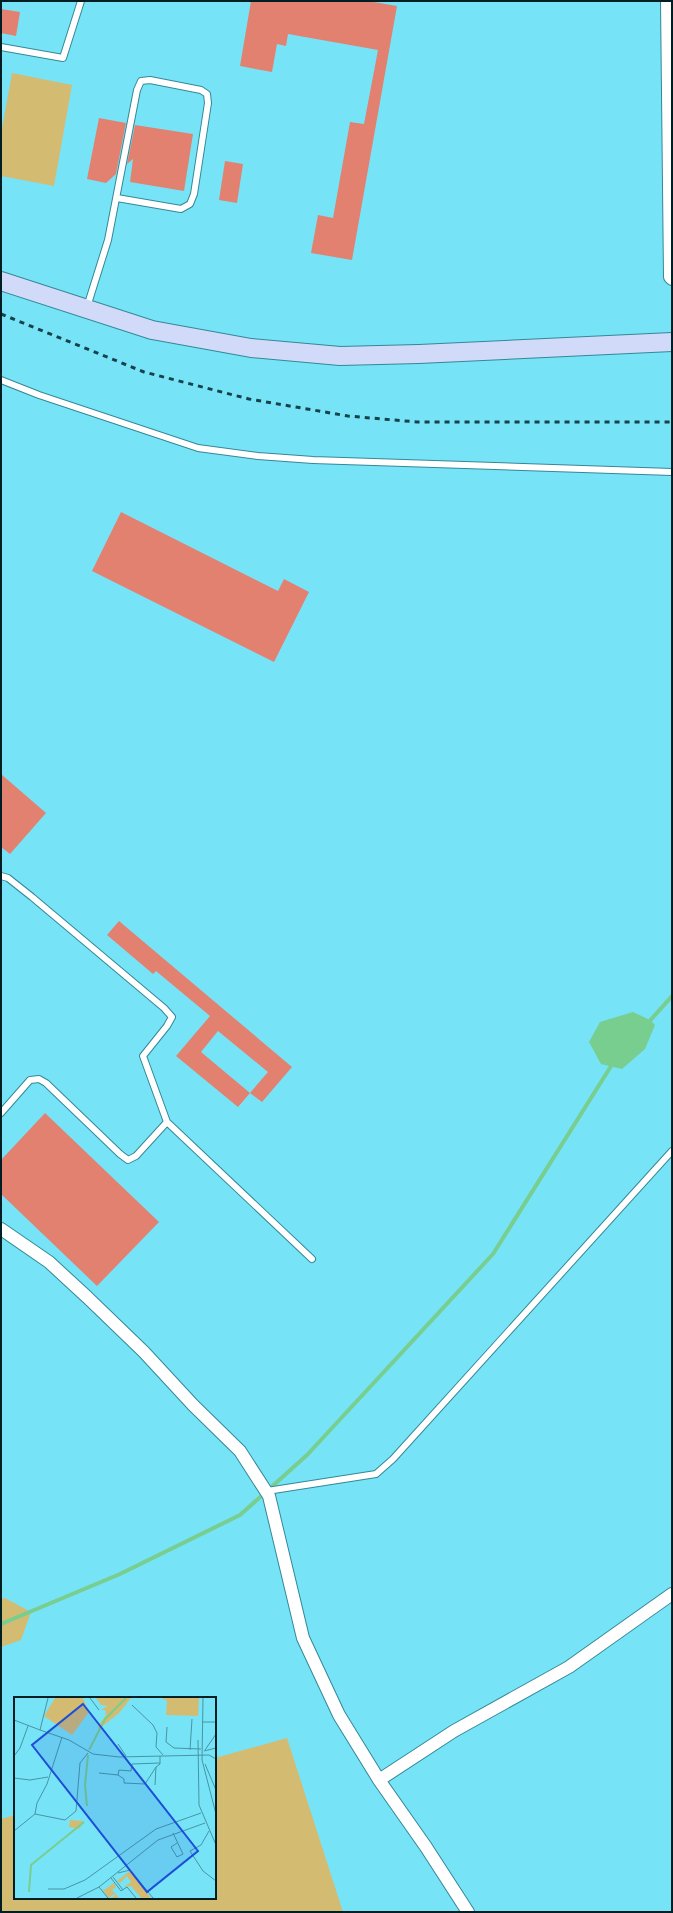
<svg xmlns="http://www.w3.org/2000/svg" width="673" height="1913" font-family="'Zilla Slab',serif">
	<style>
		.green { fill: #d4bb72 }
		.water { fill: #77ce8e }
		.lines { fill: none; stroke-linecap: round; stroke-linejoin: round }
		.stream { stroke: #77ce8e; stroke-width: 4 }
		.building { fill: #e38170; fill-rule: evenodd }
		.lane-casing { stroke: #348896; stroke-width: 8 }
		.street-casing { stroke: #348896; stroke-width: 14 }
		.secondary-casing { stroke: #348896; stroke-width: 20 }
		.lane { stroke: #fff; stroke-width: 6 }
		.street { stroke: #fff; stroke-width: 12 }
		.secondary { stroke: #d2dafa; stroke-width: 18 }
		.rail { stroke: #16434b; stroke-width: 3; stroke-dasharray: 5 5; stroke-linecap: butt }
		.inset-river { fill: none; stroke: #77ce8e; stroke-width: 2 }
		.inset-road { fill: none; stroke: #4795a3; stroke-width: 1 }
		.view { fill: #1d4ed8; fill-opacity: 0.15; stroke: #1d4ed8; stroke-width: 2 }
		.inset-edge { fill: none; stroke: #001f25; stroke-width: 2 }
	</style>
	<rect width="100%" height="100%" fill="#77e3f7"/>
	<path class="green" d="M12,73L72,85L54,186L1,176V134Z
		M5,1598L31,1612L21,1640L1,1647V1599Z
		M287,1738L343,1912H1V1819L15,1815V1898H215V1758Z"/>
	<path class="water" d="M633,1012L650,1020L655,1025L645,1049L622,1069L601,1064L589,1042L600,1022Z"/>
	<g class="lines">
		<path class="stream" d="M647,1024L672,996
			M1,1624L120,1574L240,1515L267,1491L307,1455L493,1254L613,1063"/>
	</g>
	<path class="building" d="M251,1H368L397,6L352,260L311,253L318,215L333,218L350,122L364,124L378,50L288,34L286,46L277,44L272,72L240,66Z
		M1,9L20,12L16,36L1,33Z
		M99,118L126,123L116,174L106,183L87,179Z
		M135,125L193,134L184,191L130,182L133,159L127,164Z
		M225,161L243,164L237,203L219,200Z
		M121,512L278,591L284,579L309,592L274,662L92,571Z
		M1,774L46,813L10,854L1,847Z
		M119,921L292,1067L262,1102L250,1093L238,1107L176,1056L210,1016L156,971L153,974L107,935ZM218,1031L268,1072L250,1093L201,1052Z
		M45,1113L159,1222L97,1286L1,1194V1160Z"/>
	<g class="lines">
		<defs>
			<path id="lane" d="M1,47L63,58L81,1
				M87,307L108,240L137,90L141,81L150,80L201,90L207,94L208,103L194,194L190,204L181,209L117,198
				M1,380L39,395L198,448L258,456L313,460L672,472
				M1,876L8,878L32,897L164,1008L172,1017L167,1026L143,1056L167,1122
				M1,1113L30,1080L39,1079L46,1083L120,1154L128,1160L136,1156L167,1122L312,1259
				M267,1491L376,1474L393,1459L672,1151"/>
			<path id="street" d="M667,1L670,277L672,279
				M1,1229L49,1262L87,1297L144,1352L193,1405L240,1451L269,1496L303,1638L339,1715L379,1780L426,1847L468,1912
				M379,1780L454,1731L569,1667L672,1594"/>
			<path id="secondary" d="M1,281L152,330L251,348L340,356L419,354L672,342"/>
		</defs>
		<use href="#lane" class="lane-casing"/>
		<use href="#street" class="street-casing"/>
		<use href="#secondary" class="secondary-casing"/>
		<use href="#lane" class="lane"/>
		<use href="#street" class="street"/>
		<use href="#secondary" class="secondary"/>
		<path class="rail" d="M1,314L144,372L249,399L348,416L417,422H672"/>
	</g>
	<g transform="translate(14 1697)">
		<rect width="202" height="202" fill="#77e3f7"/>
		<path d="M41,1H69L75,15L58,38L30,19ZM82,1H117L105,16L85,32L84,29L92,18L91,13H87L94,9L87,8ZM148,1H185L184,19L152,18L153,4ZM56,123L69,124L70,125L65,132L55,130ZM116,174L137,201H127L117,189L110,190L117,185L113,179L106,186L103,184ZM100,186L102,190L98,193L105,201H97L101,199L100,197L95,201L88,192L90,193Z" fill="#d4bb72"/>
		<path class="inset-river" d="M75,53L91,22L112,1M73,109L71,88L74,58M15,195L17,168L70,125"/>
		<path class="inset-road" d="M76,1L85,13M189,1L188,63L202,117M118,8L139,28L143,36L142,50L149,58M0,23L26,33L34,1M188,25H202M153,30L152,45L160,51L187,52M26,33L55,43L79,57L105,60L195,58L202,62V65M184,43L185,108L202,148M104,47L112,59M176,53L178,22M191,53L202,37M190,54L202,51M0,59L6,51L14,29M191,67L202,93M85,76L104,78L105,73L117,74L118,67L146,66M104,78L110,82V86L131,87L142,70M0,81L16,83L34,80M141,88L142,70L146,67V59M21,117L51,123L62,114L66,66L74,56M0,134L21,117L23,106L33,87L48,40M195,134L187,148L176,154L189,174L202,184M159,136L169,157L163,160L157,150L163,146M104,176L116,173L139,201M99,180L109,193M97,181L107,194L113,190L122,201M85,190L94,201M34,192H50L71,183L142,132L187,116M63,201L85,190L144,143L191,126"/>
		<path class="view" d="M69,7L184,154L133,195L18,48Z"/>
		<rect width="202" height="202" class="inset-edge"/>
	</g>
	<rect width="673" height="1913" fill="none" stroke="#001f25" stroke-width="4"/>
</svg>
